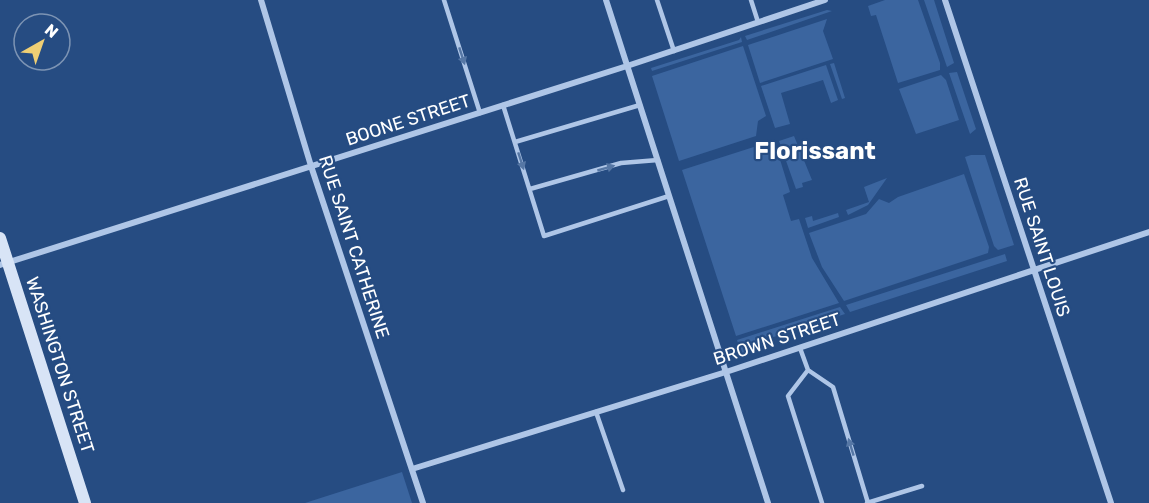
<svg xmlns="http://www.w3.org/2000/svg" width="1149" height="503" font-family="Rubik,sans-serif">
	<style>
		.green { fill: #3b659f }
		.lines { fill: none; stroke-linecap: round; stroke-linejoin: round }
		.lane { stroke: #afc6e7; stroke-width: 4.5 }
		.street { stroke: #afc6e7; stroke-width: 6 }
		.secondary { stroke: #d8e4f6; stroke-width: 12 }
		.oneway { fill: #5677a5 }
		.labels { text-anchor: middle; stroke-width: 4.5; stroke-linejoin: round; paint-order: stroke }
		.street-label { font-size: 18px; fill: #fff; stroke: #264c82 }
		.district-label { font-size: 24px; font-weight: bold; fill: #fff; stroke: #264c82 }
	</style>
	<rect width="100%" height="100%" fill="#264c82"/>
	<path class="green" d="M885,0H918L940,63V70L898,83L876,15L871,16L868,6Z
		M924,0H934L954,63L947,67Z
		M827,10L832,11L747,40L745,36Z
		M827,19L823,31L833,59L760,83L748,45Z
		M741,37L742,42L652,71L651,68L739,40Z
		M743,46L766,116L758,121L756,136L679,161L652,76Z
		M834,63L845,98L842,99L830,64Z
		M826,65L838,100L831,103L823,80L781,93L790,124L775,128L761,86Z
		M957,72L976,129L970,134L949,73Z
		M941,75L946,80L959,120L916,134L899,89Z
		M794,136L812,180L802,183L803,187L796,189L779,141Z
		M760,145L763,154L778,153L790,192L783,195L791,221L799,219L812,258L839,303L736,336L682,170Z
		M971,155H985L1014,245L998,250L994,246L965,157Z
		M964,174L989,247L988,253L844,301L822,267L809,233L866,214L879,199L889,203L898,197Z
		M887,178L868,205L848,215L846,210L869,202L864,187Z
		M838,213L839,217L808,228L805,218L812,216L813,221Z
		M1005,254L1007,261L850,312L846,305Z
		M840,307L845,314L746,346L747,354H741L737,340Z
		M402,472L412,503H305Z"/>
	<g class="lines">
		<path class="lane" d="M444,0L480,113
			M657,0L674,51
			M751,0L758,22
			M503,105L544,236L669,196
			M515,142L640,105
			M530,189L621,163L658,160
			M800,348L808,370L788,396L822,503
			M808,370L833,387L868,503
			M596,412L623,490
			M867,503L922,486"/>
		<path class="street" d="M261,0L311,166L423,503
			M606,0L768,503
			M945,0L1111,503
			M0,265L627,66L825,0
			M412,469L726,372L1149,232"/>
		<path class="secondary" d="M0,238L85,503"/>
	</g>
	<defs><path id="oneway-solid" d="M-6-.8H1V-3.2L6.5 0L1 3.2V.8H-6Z" transform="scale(1.5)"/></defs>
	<g class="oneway">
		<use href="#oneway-solid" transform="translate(462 56) rotate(72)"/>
		<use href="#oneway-solid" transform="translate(521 161) rotate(72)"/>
		<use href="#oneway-solid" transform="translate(606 168) rotate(-16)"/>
		<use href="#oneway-solid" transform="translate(851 447) rotate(-107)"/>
	</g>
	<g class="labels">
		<g class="street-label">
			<text transform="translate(408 120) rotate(-18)" y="6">BOONE STREET</text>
			<text transform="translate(354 247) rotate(72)" y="6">RUE SAINT CATHERINE</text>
			<text transform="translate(1042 247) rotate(72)" y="6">RUE SAINT LOUIS</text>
			<text transform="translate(777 339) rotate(-18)" y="6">BROWN STREET</text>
			<text transform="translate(60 365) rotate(72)" y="6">WASHINGTON STREET</text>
		</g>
		<g class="district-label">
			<text x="815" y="159">Florissant</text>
		</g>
	</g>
	<g transform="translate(42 42) rotate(40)"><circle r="28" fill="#264c82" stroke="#7d94b4" stroke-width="1.5"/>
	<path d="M0-4.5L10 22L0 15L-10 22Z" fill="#efcf74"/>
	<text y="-9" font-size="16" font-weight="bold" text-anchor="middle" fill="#ffffff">N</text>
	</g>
</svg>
